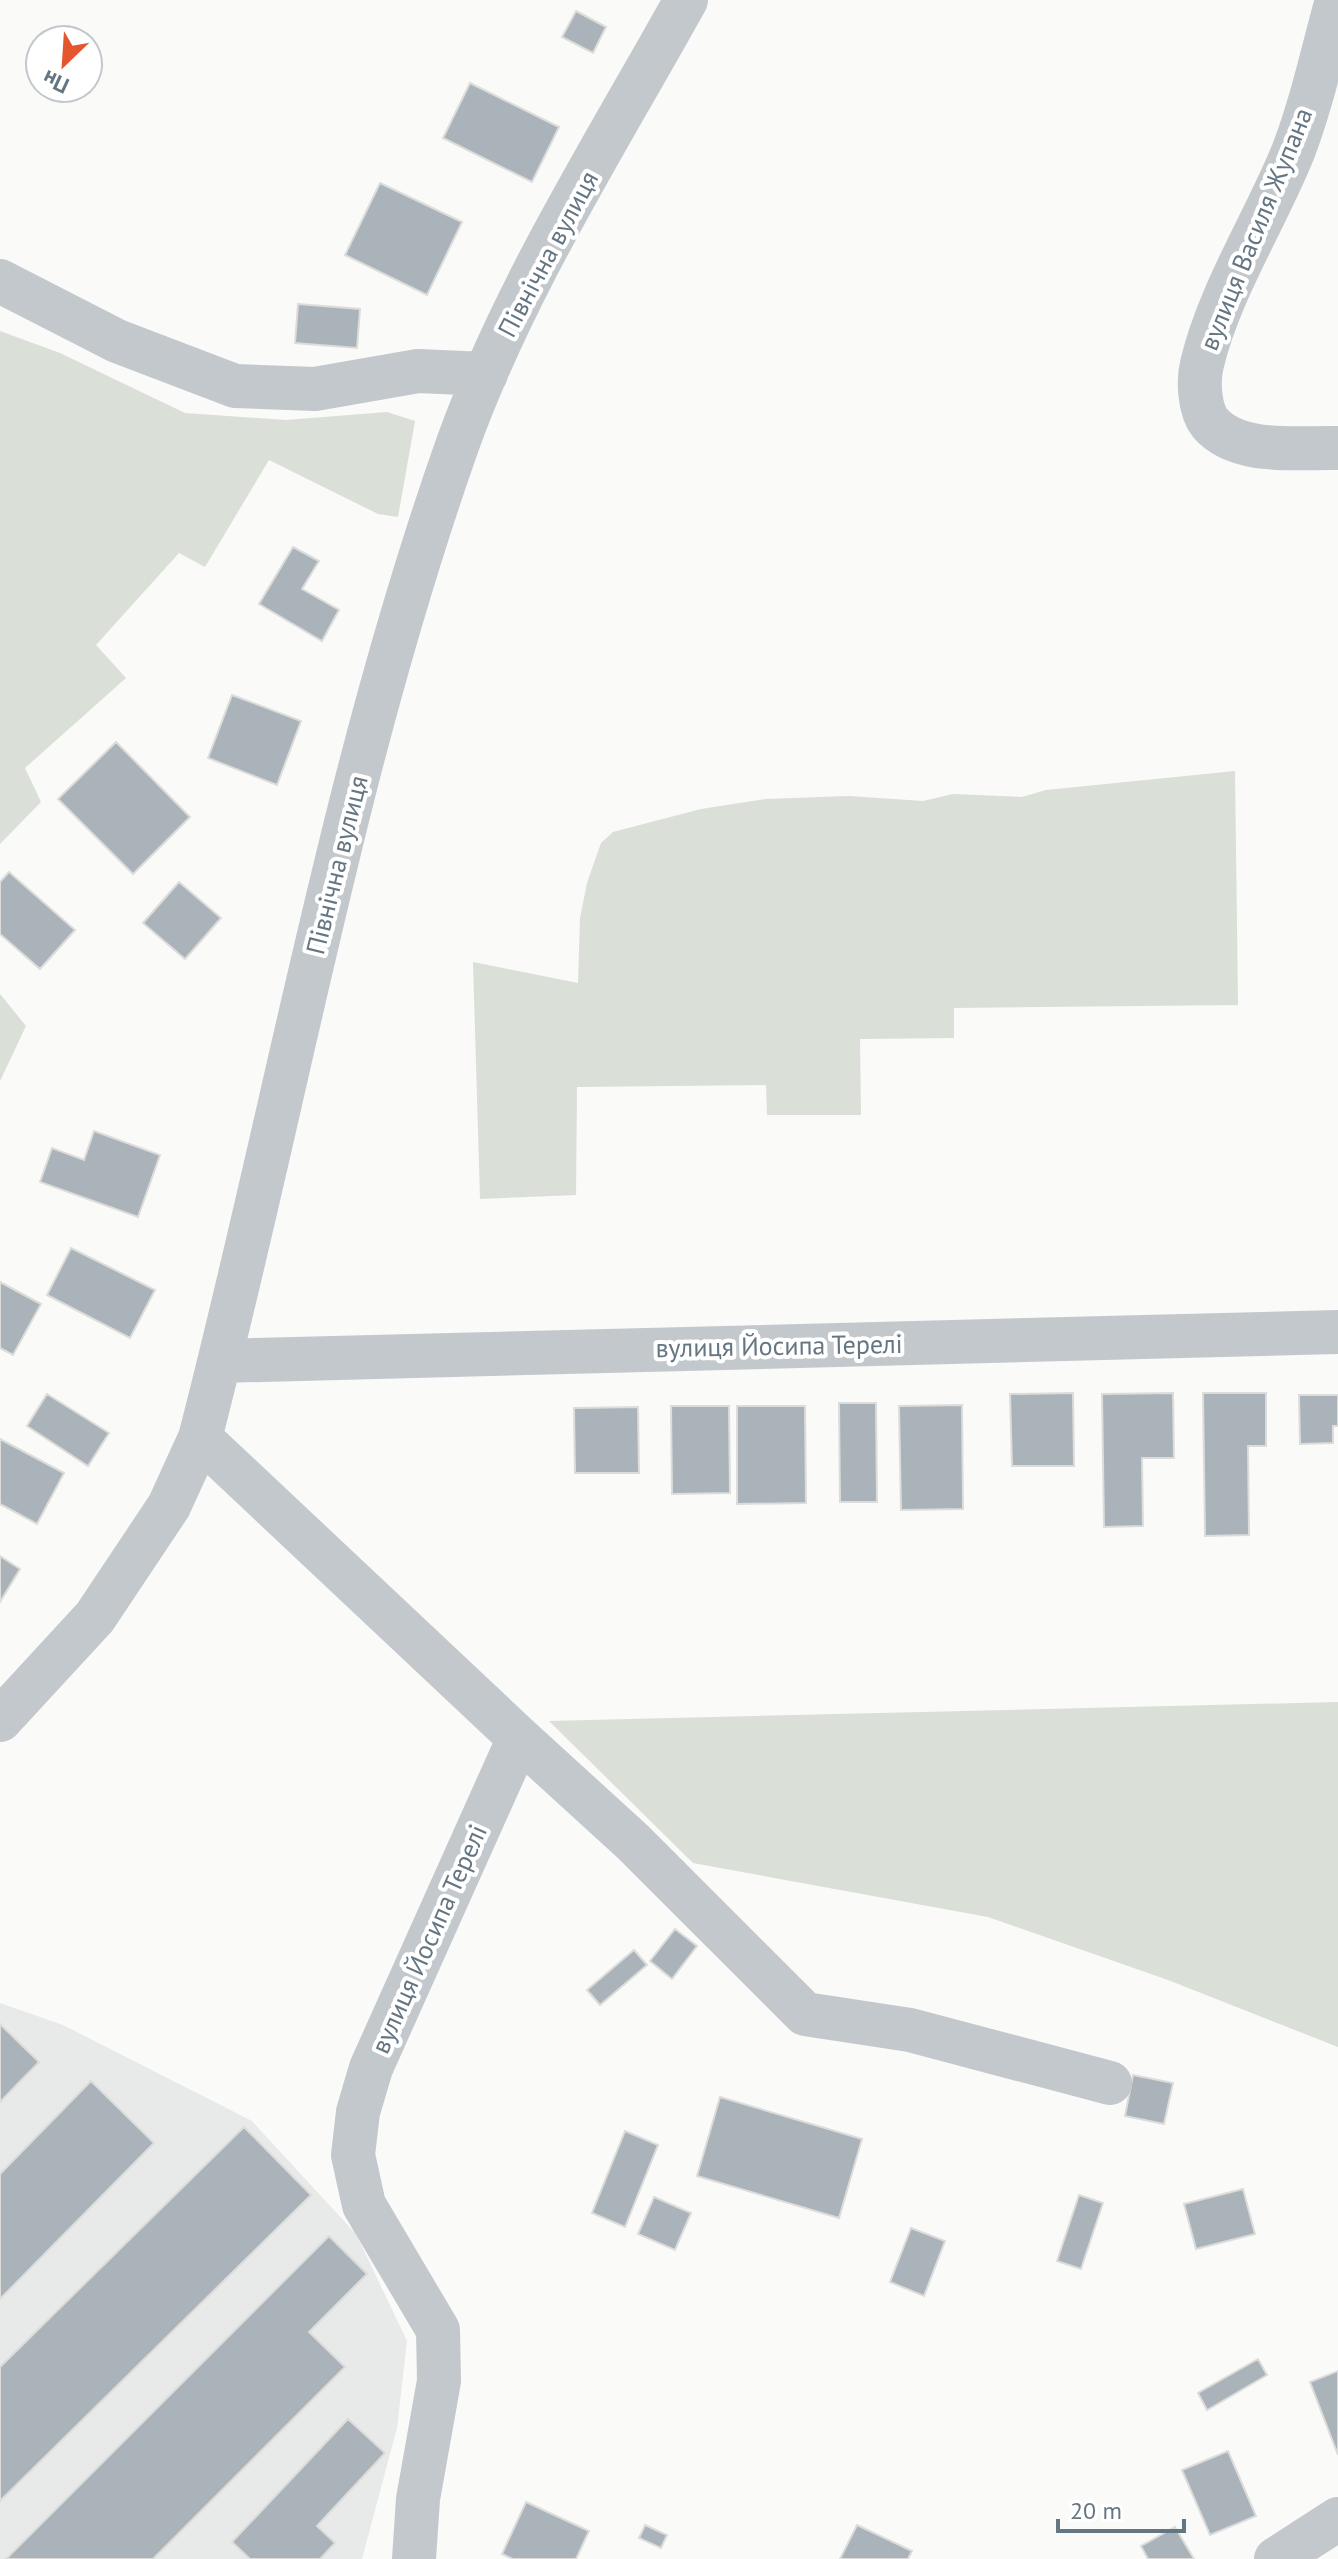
<svg xmlns="http://www.w3.org/2000/svg" width="1338" height="2559" font-family="'PT Sans',sans-serif">
	<style>
		.built { fill: #e8e9e9 }
		.green { fill: #dadfd7 }
		.building { fill: #aab3b9; stroke: #dcdcda; stroke-width: 2 }
		.lines { fill: none; stroke-linecap: round; stroke-linejoin: round }
		.minor { stroke: #c3c8cc; stroke-width: 44 }
		.labels { text-anchor: middle; stroke-width: 8; stroke-linejoin: round; paint-order: stroke }
		.street-label { font-size: 26px; fill: #657683; stroke: #fff }
	</style>
	<rect width="100%" height="100%" fill="#fafaf8"/>
	<path class="built" d="M0,2003L63,2025L252,2121L356,2234L407,2341L397,2428L362,2559H0Z"/>
	<path class="green" d="M0,331L60,353L185,413L286,420L387,412L415,421L398,517L378,514L269,460L205,567L179,553L96,645L126,678L25,768L41,802L0,844Z
		M1235,771L1238,1005L954,1008V1038L860,1039L861,1115H767L766,1085L577,1087L576,1195L480,1199L473,962L578,983L580,918L587,883L601,843L613,832L701,809L766,799L849,796L923,801L953,794L1022,797L1046,790Z
		M0,994L26,1026L0,1081Z
		M1338,1702V2047L1168,1980L988,1917L693,1863L549,1721Z"/>
	<path class="building" d="M576,11L606,27L593,53L562,37Z
		M470,83L559,127L532,182L443,138Z
		M380,183L462,222L427,295L345,255Z
		M298,304L360,309L357,348L295,343Z
		M293,547L319,561L302,589L339,610L322,641L259,604Z
		M232,695L301,721L277,785L208,758Z
		M116,742L190,817L133,874L58,799Z
		M9,872L75,930L40,969L0,934V882Z
		M179,882L221,918L185,959L143,923Z
		M94,1131L160,1155L138,1217L40,1182L52,1148L84,1160Z
		M71,1248L155,1290L130,1338L47,1295Z
		M0,1282L41,1304L13,1355L0,1348Z
		M1073,1393L1074,1466H1012L1010,1394Z
		M1173,1393L1174,1458H1142L1143,1526L1104,1527L1102,1394Z
		M1203,1393H1266V1446H1248L1249,1535L1205,1536Z
		M47,1394L109,1433L88,1466L27,1426Z
		M1299,1395H1338V1426H1333V1443L1300,1444Z
		M839,1403H876L877,1502H840Z
		M962,1405L963,1509L901,1510L899,1406Z
		M671,1406H729L730,1493L672,1494Z
		M737,1406H805L806,1503L737,1504Z
		M638,1407L639,1473H575L574,1408Z
		M0,1439L64,1473L37,1524L0,1504Z
		M0,1556L20,1569L0,1602Z
		M675,1929L697,1946L672,1979L650,1961Z
		M634,1950L647,1965L600,2005L587,1990Z
		M0,2024L39,2062L0,2102Z
		M1133,2075L1173,2083L1164,2124L1125,2116Z
		M91,2081L154,2143L0,2299V2174Z
		M720,2097L862,2139L839,2218L697,2176Z
		M244,2127L311,2195L0,2501V2367Z
		M625,2131L658,2145L625,2227L592,2213Z
		M1243,2189L1255,2234L1196,2249L1184,2204Z
		M1079,2195L1103,2203L1081,2269L1057,2261Z
		M654,2197L691,2213L675,2250L638,2234Z
		M911,2228L945,2241L924,2296L890,2282Z
		M329,2236L367,2274L309,2332L345,2367L153,2559H6Z
		M1258,2359L1267,2375L1207,2410L1198,2393Z
		M1338,2371V2455L1310,2382Z
		M348,2419L385,2453L317,2526L335,2543L320,2559H250L232,2542Z
		M1228,2451L1256,2516L1210,2535L1182,2470Z
		M526,2502L589,2531L576,2559H513L502,2554Z
		M645,2525L667,2535L661,2548L639,2538Z
		M857,2525L912,2551L908,2559H840Z
		M1175,2527L1194,2559H1148L1141,2546Z"/>
	<g class="lines">
		<path class="minor" d="M1337,0C1323,50 1312,103 1293,152C1265,221 1219,292 1202,364C1198,380 1199,409 1210,423C1238,456 1300,447 1338,448
			M0,281L117,341L235,386L315,389L418,371L486,374
			M220,1361L1338,1332
			M200,1438L519,1738L371,2068L358,2112L353,2155L364,2205L438,2330L439,2381L418,2499L414,2559
			M0,1720L95,1617L169,1506L200,1438C286,1107 343,767 458,443C514,288 606,144 686,0
			M519,1738L633,1842L805,2014L910,2030L1110,2083
			M1276,2559L1338,2519"/>
	</g>
	<g class="labels">
		<g class="street-label">
			<text transform="translate(1256 229) rotate(-68)" y="9">вулиця Василя Жупана</text>
			<text transform="translate(548 254) rotate(-62)" y="9">Північна вулиця</text>
			<text transform="translate(337 865) rotate(-76)" y="9">Північна вулиця</text>
			<text transform="translate(779 1346) rotate(-1)" y="9">вулиця Йосипа Терелі</text>
			<text transform="translate(429 1939) rotate(-66)" y="9">вулиця Йосипа Терелі</text>
		</g>
	</g>
	<g transform="translate(64 64) rotate(205)"><circle r="38" fill="#ffffff" stroke="#c1c8cd" stroke-width="2"/>
	<path d="M0-6L14 30L0 20L-14 30Z" fill="#e4572e"/>
	<text y="-12" font-size="22" font-weight="bold" text-anchor="middle" fill="#657683">Пн</text>
	</g>
	<path d="M1058 2519v12h126v-12" fill="none" stroke="#657683" stroke-width="4"/>
	<text x="1070" y="2519" font-size="24" fill="#657683" stroke="#ffffff" stroke-width="6" paint-order="stroke">20 m</text>
</svg>
